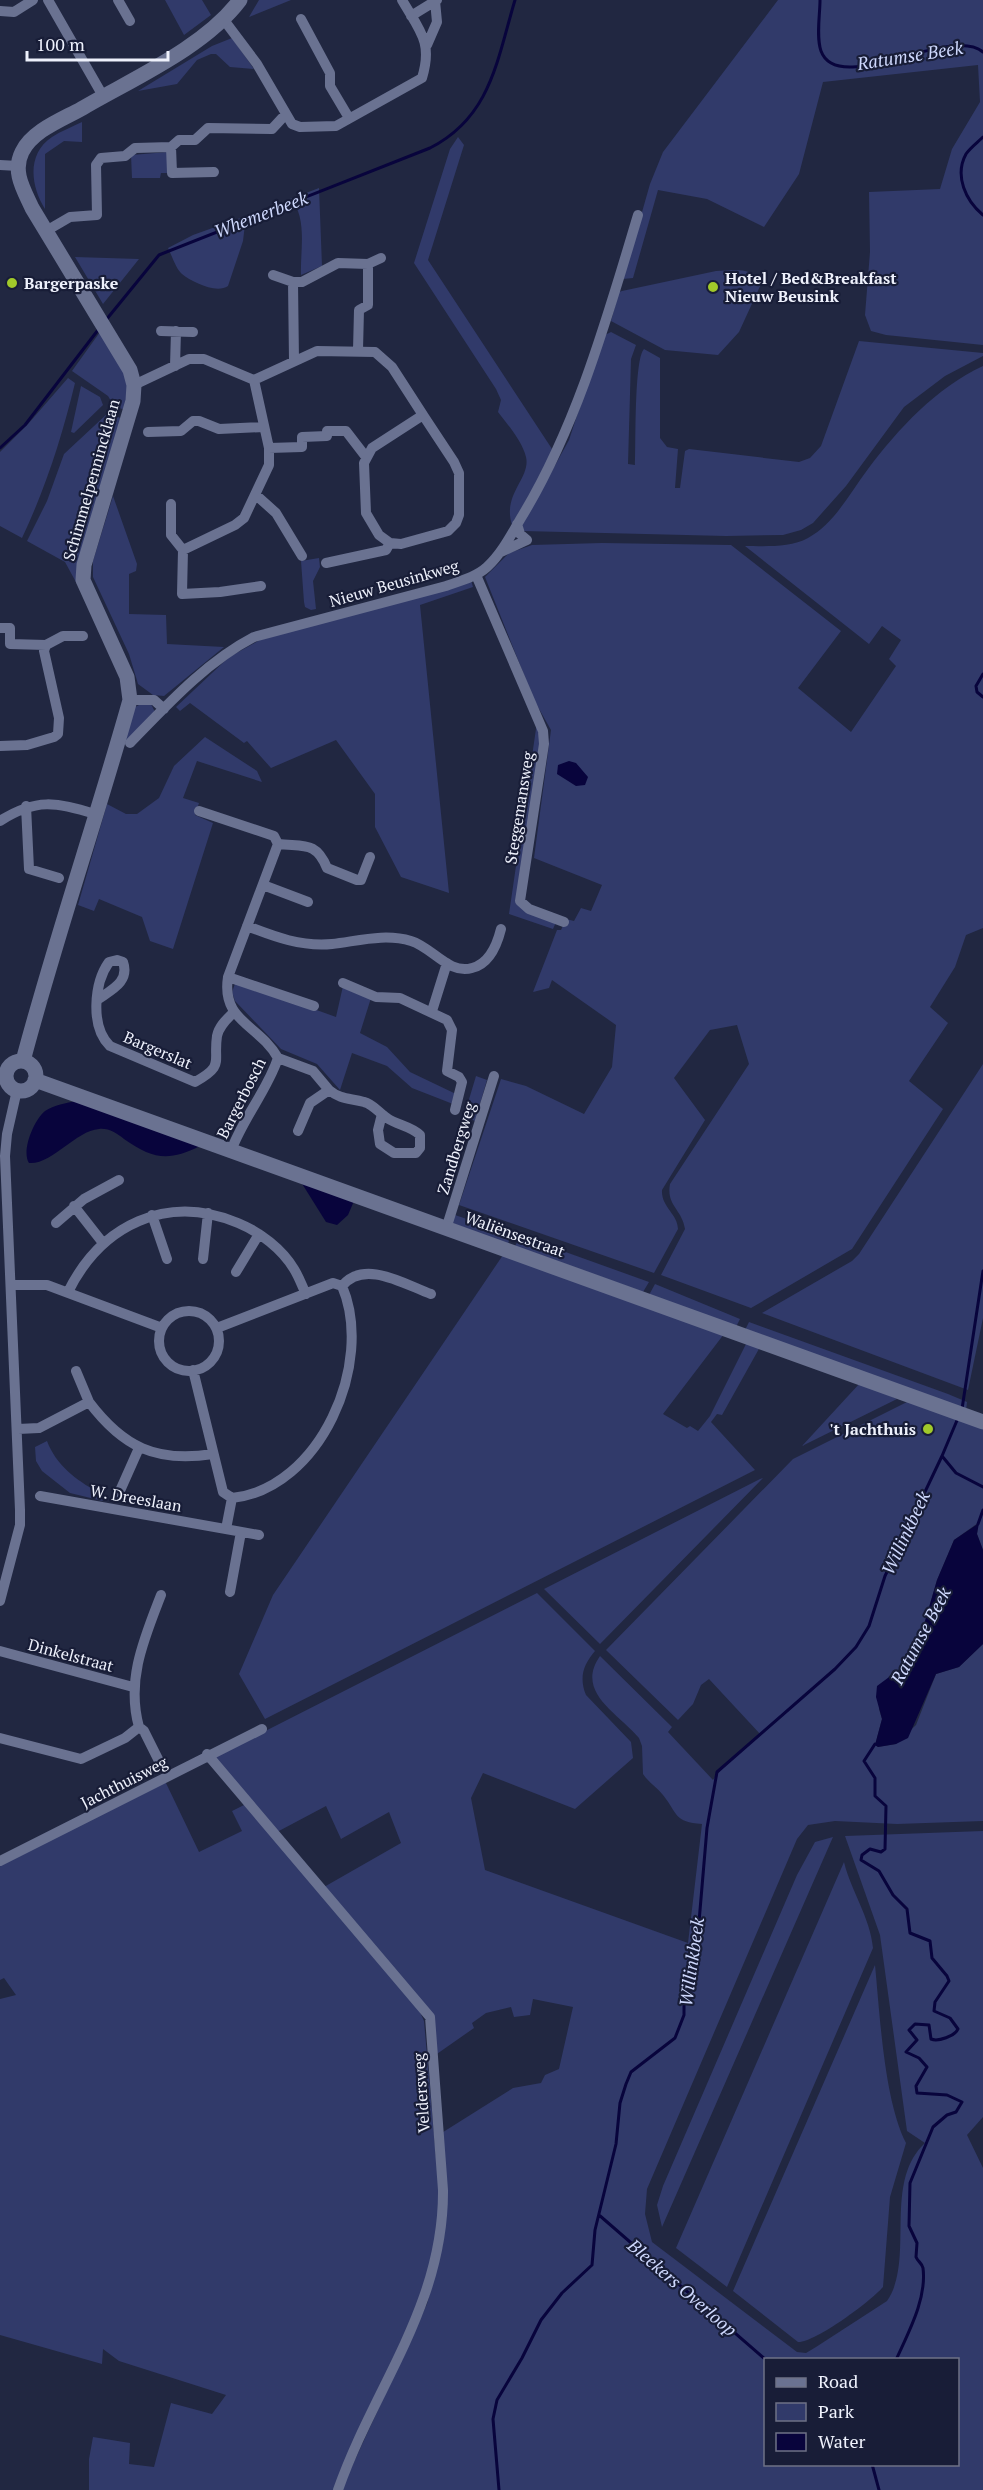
<svg xmlns="http://www.w3.org/2000/svg" width="983" height="2490" font-family="'PT Serif',serif">
	<style>
		.green { fill: #313a6a; fill-rule: evenodd }
		.water { fill: #08043c }
		.lines { fill: none; stroke-linecap: round; stroke-linejoin: round }
		.stream { stroke: #08043c; stroke-width: 3 }
		.street { stroke: #6a7291; stroke-width: 10 }
		.secondary { stroke: #6a7291; stroke-width: 15 }
		.poi-dot { fill: #a1c92a; stroke: #181d37; stroke-width: 2 }
		.labels { text-anchor: middle; stroke-width: 4.5; stroke-linejoin: round; paint-order: stroke }
		.poi-label { font-size: 16px; font-weight: bold; fill: #eef1fc; stroke: #181d37; text-anchor: start }
		.street-label { font-size: 16px; fill: #eef1fc; stroke: #181d37 }
		.water-label { font-size: 18px; font-style: italic; fill: #ced8fd; stroke: #181d37 }
	</style>
	<rect width="100%" height="100%" fill="#212741"/>
	<path class="green" d="M165,0H202L211,15L184,35Z
		M259,0H291L249,17Z
		M778,0H983V345L886,335L871,331L865,315L870,252L869,192L940,189L952,149L980,102L978,65L823,82L799,174L764,227L707,199L658,190L633,278L623,279L650,184L663,152Z
		M232,38L254,69L230,67L216,54H211L197,60L177,84L138,91L212,46Z
		M82,122V142L64,141L45,154V209C31,187 26,154 52,137C61,131 72,127 82,122Z
		M458,137L464,145L428,260L554,452L512,525C502,494 531,478 526,457C522,441 508,425 498,412L501,400L496,389L414,263L450,149Z
		M168,152L169,173H161L160,178H132L131,155Z
		M319,188L322,266L301,275C300,251 308,216 290,199Z
		M246,216L243,241L228,286C216,294 192,282 182,274C176,269 172,256 168,248L193,235Z
		M75,257L139,259L103,304Z
		M716,271C732,270 755,266 761,284L739,332L718,355L665,350L611,321L619,292L622,291Z
		M100,332L125,374L128,385L125,410L114,406L108,396L72,371Z
		M611,332L636,345L631,359L628,464L635,465C636,446 634,359 644,349L660,358V438L667,447L678,449L675,488H680L685,451L689,449L799,462L810,458L821,446L859,341L983,353V356L945,376L904,407L846,486L813,523L801,530L783,535L726,536L523,531L521,527L569,440L603,336Z
		M983,366V928L966,935L955,967L930,1007L948,1023L909,1081L943,1109L852,1249L751,1308L661,1275L685,1229C682,1209 666,1206 670,1184L749,1064L737,1025L710,1030L674,1078L705,1120L662,1190C661,1207 678,1214 678,1229L654,1273L459,1205L501,1079L526,1086L584,1114L612,1067L616,1025L552,980L549,988L533,992L557,930H561L566,919L574,921L581,908L591,911L602,885L534,858L551,730L534,700L485,577L509,553L532,545L602,543L731,545L841,631L798,688L851,732L896,666L889,659L901,640L882,626L869,644L745,546C764,546 790,548 808,538C835,523 849,494 868,469C898,429 936,388 983,366Z
		M68,378L75,383C62,437 46,487 22,538L0,526V452L28,424Z
		M81,386L100,397L103,405L74,433L71,432Z
		M108,413L123,419L77,584L65,562L27,541L47,501L64,454Z
		M113,496L137,564L136,571L129,574V614L166,615L167,644L224,647L164,696L153,695L138,684L129,654L93,577V561Z
		M319,558L320,567L313,581L316,609L311,610L305,607L304,602L301,561Z
		M471,580L473,587L420,605L449,893L401,877L375,827V794L336,740L271,768L247,741L244,743L190,703L180,711L176,707L229,657L260,640Z
		M141,704H151L156,714L125,742L135,707Z
		M537,722L543,735L520,900L557,920L553,929L509,914Z
		M205,737L257,771L262,782L197,761L183,798L199,803L195,815L213,823L173,949L150,941L142,917L99,899L94,911L78,905L107,804L126,814H137L159,798L174,766Z
		M236,981L336,1017L343,986L371,998L360,1033L387,1047L410,1072L456,1094L453,1104L412,1088L387,1066L352,1053L340,1090L317,1064L281,1049L235,1001L232,992Z
		M983,1064V1318L968,1390L762,1313L852,1261L859,1254Z
		M476,1076L487,1080L475,1121L464,1116Z
		M455,1215L511,1234L508,1244L452,1223Z
		M521,1236L649,1282L643,1292L515,1246Z
		M503,1255L724,1334L663,1414L687,1428L690,1426L698,1431L710,1416L747,1342L760,1347L722,1415L717,1414L711,1422L755,1470L265,1719L239,1674L273,1595Z
		M655,1284L740,1319L736,1327L649,1295Z
		M749,1322L948,1394L967,1402L966,1411L745,1330Z
		M860,1383L897,1399L802,1446Z
		M909,1401L983,1426V1550L977,1534L978,1523L954,1540L937,1580L923,1628L904,1666L889,1676L879,1709L882,1719L875,1745L878,1747L896,1744L916,1725L936,1674L959,1667L983,1644V1821L897,1824L835,1821L808,1825L797,1839L647,2189L645,2214L652,2242L797,2352L806,2353L816,2347L887,2301C916,2259 882,2183 925,2143L907,2131L880,1935L845,1836L983,1831V2117L967,2135L983,2168V2490H341L427,2304L442,2248L447,2214L440,2134L513,2088L541,2083L545,2075L559,2069L573,2007L533,1999L530,2015L514,2017L511,2007L486,2013L472,2023L474,2028L434,2056L432,2027L324,1887L401,1843L389,1812L341,1839L326,1806L277,1832L214,1757L537,1593L595,1651C583,1665 579,1678 586,1695L631,1742L633,1758L575,1809L483,1773L471,1798L485,1870L688,1943L702,1824C674,1822 678,1814 663,1795C657,1787 649,1783 643,1774L642,1746L639,1738C617,1712 575,1692 600,1656L672,1727L668,1732L713,1780L726,1763L761,1735L709,1679L701,1685L693,1704L678,1720L606,1650L793,1459ZM766,2360H958V2464H766Z
		M47,1441C56,1465 76,1480 98,1492L103,1501L70,1493L42,1471L36,1461L35,1447Z
		M763,1478L600,1644L544,1589L760,1479Z
		M165,1781L199,1852L242,1831L232,1811L246,1804L419,2010L424,2021L440,2202L439,2222L425,2289L334,2490H89V2459L93,2437L130,2443L129,2464L154,2467L171,2403L212,2414L226,2395L119,2361L103,2349L102,2364L0,2335V1999L16,1995L4,1978L0,1980V1865Z
		M833,1837L662,2227L657,2205L663,2186L797,1875L815,1842Z
		M844,1862C851,1891 870,1917 873,1948L727,2287L676,2248Z
		M875,1965C880,2015 884,2100 906,2143L890,2197L883,2287C871,2301 815,2343 798,2342L733,2291Z"/>
	<path class="water" d="M569,761L576,763L588,777L585,785L576,786L557,774L558,765Z
		M77,1101L200,1146C168,1162 153,1159 124,1139C116,1133 109,1128 99,1129C75,1131 52,1165 29,1163C21,1151 34,1120 45,1111C54,1105 66,1103 77,1101Z
		M301,1182L354,1201L348,1215L337,1225L326,1222Z
		M979,1523L977,1534L983,1550V1644L959,1667L936,1674L908,1738L896,1744L878,1747L875,1745L882,1719L876,1697L877,1686L904,1666L923,1628L937,1580L954,1540Z"/>
	<g class="lines">
		<path class="stream" d="M820,0C820,15 816,37 821,51C838,98 951,24 983,52
			M983,137C978,142 970,148 966,154C954,176 966,201 983,215
			M106,320L159,255L430,148C491,117 497,60 515,0
			M0,448L25,425L98,330
			M983,674L976,686L977,692L983,697
			M962,1409L983,1271
			M958,1418L942,1456L956,1473L983,1487
			M978,1524L983,1510
			M875,1744L864,1761L875,1778V1796L886,1806L885,1849L881,1852L870,1849L862,1855L861,1860L879,1871L893,1895L907,1909L910,1933L930,1941L932,1958L947,1976L949,1981L935,2002L934,2011L950,2018L958,2029C955,2036 938,2042 931,2039L929,2025L915,2024L909,2030L917,2040L906,2052L919,2058L927,2067L916,2086L917,2093L947,2095L962,2102L956,2112L947,2115L933,2127L910,2183L909,2226L917,2243L916,2257C918,2262 922,2263 923,2268C927,2299 908,2333 896,2360
			M599,2215L766,2360
			M872,2464L879,2490
			M499,2490L493,2419L497,2400L522,2358L541,2320L562,2293L592,2265L595,2230L616,2144L620,2103L626,2084L631,2072L675,2038L684,2015V1990L699,1922L707,1828L717,1772L835,1669L856,1647L869,1626L885,1576L942,1456"/>
		<path class="street" d="M48,0L103,96
			M118,0L130,21
			M0,11L14,12L33,0
			M411,16L437,0
			M301,19L330,73V86L349,118
			M224,20L257,64L292,124L300,127L336,126L422,78C433,42 420,31 402,0
			M427,45L437,22L435,1
			M171,147L172,173L214,172
			M0,165L18,166
			M46,231L70,217L97,215L96,165L101,158L125,156L135,148L171,147L179,140H195L208,128L272,129L285,115
			M273,275L293,282H302L338,263L368,264L381,258
			M293,282L294,361
			M161,331L193,332
			M358,350L359,310L368,305V264
			M175,366L176,331
			M254,380L269,448V465L244,518L235,525L183,550L182,594L220,592L261,586
			M134,385L189,359H204L254,380L317,351L375,352L392,367L423,415
			M423,415L454,462L459,473V515L456,523L448,531L401,544L390,543L379,535L366,513L364,463L372,448Z
			M148,432L181,431L193,421H199L219,429L264,427
			M269,448L302,447V437L327,436V431H346L366,457
			M256,495L276,513L302,556
			M171,504V535L183,550
			M501,552L527,540L520,534L517,524
			M326,563L386,550L390,543
			M476,575L543,731L544,744L520,901L529,909L564,922
			M0,628H10V644L46,645L44,651L59,718L58,734L54,737L27,745L0,746
			M46,645L63,636H83
			M130,700H154L164,709
			M130,743C167,705 206,662 254,637L446,586C460,581 476,577 487,567C502,553 511,535 521,518C577,426 607,318 638,215
			M26,806L29,869L59,878
			M199,811L274,836L278,844L228,977C221,1022 259,1024 278,1058C267,1091 243,1118 231,1151
			M0,821C36,798 56,802 95,814
			M278,844C304,847 316,841 327,868L357,880H361L370,857
			M263,885L308,902
			M247,926C275,937 302,947 332,944C358,941 385,933 411,941C432,947 449,975 472,968C489,964 497,945 501,929
			M228,977L314,1006
			M343,983L376,997L400,998L447,1020L452,1030L447,1071L459,1077L462,1082L455,1110
			M97,1000C111,990 130,982 123,962L117,960L109,962C94,983 90,1027 110,1046L195,1082C225,1065 213,1063 217,1036C219,1026 227,1019 233,1013
			M432,1011L447,963
			M278,1058L313,1071L329,1090L310,1103L298,1131
			M329,1090C341,1100 350,1098 364,1102C373,1104 379,1113 387,1118C397,1125 411,1126 420,1135V1148L416,1153H394L380,1144L378,1130L382,1114
			M74,1206L103,1243
			M152,1215L167,1259
			M56,1223L84,1199L119,1180
			M446,1229L494,1076
			M203,1259L208,1213
			M236,1272L259,1234
			M12,1285H47L162,1328
			M342,1286C364,1259 404,1284 431,1294
			M68,1292C101,1225 167,1193 238,1223C260,1232 282,1249 294,1269C299,1277 302,1286 306,1294
			M159 1341a30 30 0 1 1 60 0a30 30 0 1 1-60 0Z
			M217,1328L333,1283L342,1286C375,1363 320,1489 232,1498L226,1529
			M193,1370L223,1492L232,1498
			M76,1371L89,1402
			M18,1429L39,1428L89,1402C123,1447 156,1463 213,1454
			M119,1493L139,1448
			M40,1496L259,1535
			M230,1592L241,1532
			M0,1601L20,1525V1510L5,1156L7,1134L17,1090
			M0,1651L133,1687
			M0,1738L81,1759L125,1738L139,1727
			M207,1754L430,2017L443,2190C444,2305 374,2387 338,2490
			M159,1761L144,1731L139,1727C126,1680 144,1639 161,1595
			M0,1861L262,1729"/>
		<path class="secondary" d="M23,1061C55,940 96,821 130,700L127,677L83,580L84,565L133,401L134,385L130,370L32,208C24,190 12,172 22,152C32,131 61,120 81,109C132,79 204,48 240,0
			M6 1076a15 15 0 1 1 30 0a15 15 0 1 1-30 0Z
			M35,1080L983,1422"/>
	</g>
	<g class="poi-dot">
		<circle cx="12" cy="283" r="6"/>
		<circle cx="713" cy="287" r="6"/>
		<circle cx="928" cy="1429" r="6"/>
	</g>
	<g class="labels">
		<g class="poi-label">
			<text x="725" y="284">Hotel / Bed&amp;Breakfast<tspan x="725" dy="18">Nieuw Beusink</tspan></text>
			<text x="24" y="289">Bargerpaske</text>
			<text x="916" y="1435" text-anchor="end">'t Jachthuis</text>
		</g>
		<g class="street-label">
			<text transform="translate(91 480) rotate(-74)" y="6">Schimmelpennincklaan</text>
			<text transform="translate(394 583) rotate(-16)" y="6">Nieuw Beusinkweg</text>
			<text transform="translate(519 808) rotate(-81)" y="6">Steggemansweg</text>
			<text transform="translate(158 1050) rotate(23)" y="6">Bargerslat</text>
			<text transform="translate(241 1098) rotate(-63)" y="6">Bargerbosch</text>
			<text transform="translate(456 1148) rotate(-73)" y="6">Zandbergweg</text>
			<text transform="translate(515 1234) rotate(20)" y="6">Waliënsestraat</text>
			<text transform="translate(136 1498) rotate(10)" y="6">W. Dreeslaan</text>
			<text transform="translate(71 1655) rotate(15)" y="6">Dinkelstraat</text>
			<text transform="translate(124 1782) rotate(-27)" y="6">Jachthuisweg</text>
			<text transform="translate(421 2093) rotate(-94)" y="6">Veldersweg</text>
		</g>
		<g class="water-label">
			<text transform="translate(910 56) rotate(-9)" y="6">Ratumse Beek</text>
			<text transform="translate(261 215) rotate(-21)" y="6">Whemerbeek</text>
			<text transform="translate(906 1533) rotate(-65)" y="6">Willinkbeek</text>
			<text transform="translate(921 1636) rotate(-62)" y="6">Ratumse Beek</text>
			<text transform="translate(692 1962) rotate(-82)" y="6">Willinkbeek</text>
			<text transform="translate(682 2288) rotate(41)" y="6">Bleekers Overloop</text>
		</g>
	</g>
	<rect x="764" y="2358" width="195" height="108" fill="#181d37" stroke="#6e7286" stroke-width="1.5"/>
	<rect x="776" y="2378" width="30" height="9" fill="#6a7291" stroke="#6e7286" stroke-width="1.5"/>
	<text x="818" y="2388" font-size="18" fill="#eef1fc">Road</text>
	<rect x="776" y="2403" width="30" height="18" fill="#313a6a" stroke="#6e7286" stroke-width="1.5"/>
	<text x="818" y="2418" font-size="18" fill="#eef1fc">Park</text>
	<rect x="776" y="2433" width="30" height="18" fill="#08043c" stroke="#6e7286" stroke-width="1.5"/>
	<text x="818" y="2448" font-size="18" fill="#eef1fc">Water</text>
	<path d="M27 51v9h141v-9" fill="none" stroke="#eef1fc" stroke-width="3"/>
	<text x="36" y="51" font-size="18" fill="#eef1fc" stroke="#181d37" stroke-width="4.5" paint-order="stroke">100 m</text>
</svg>
